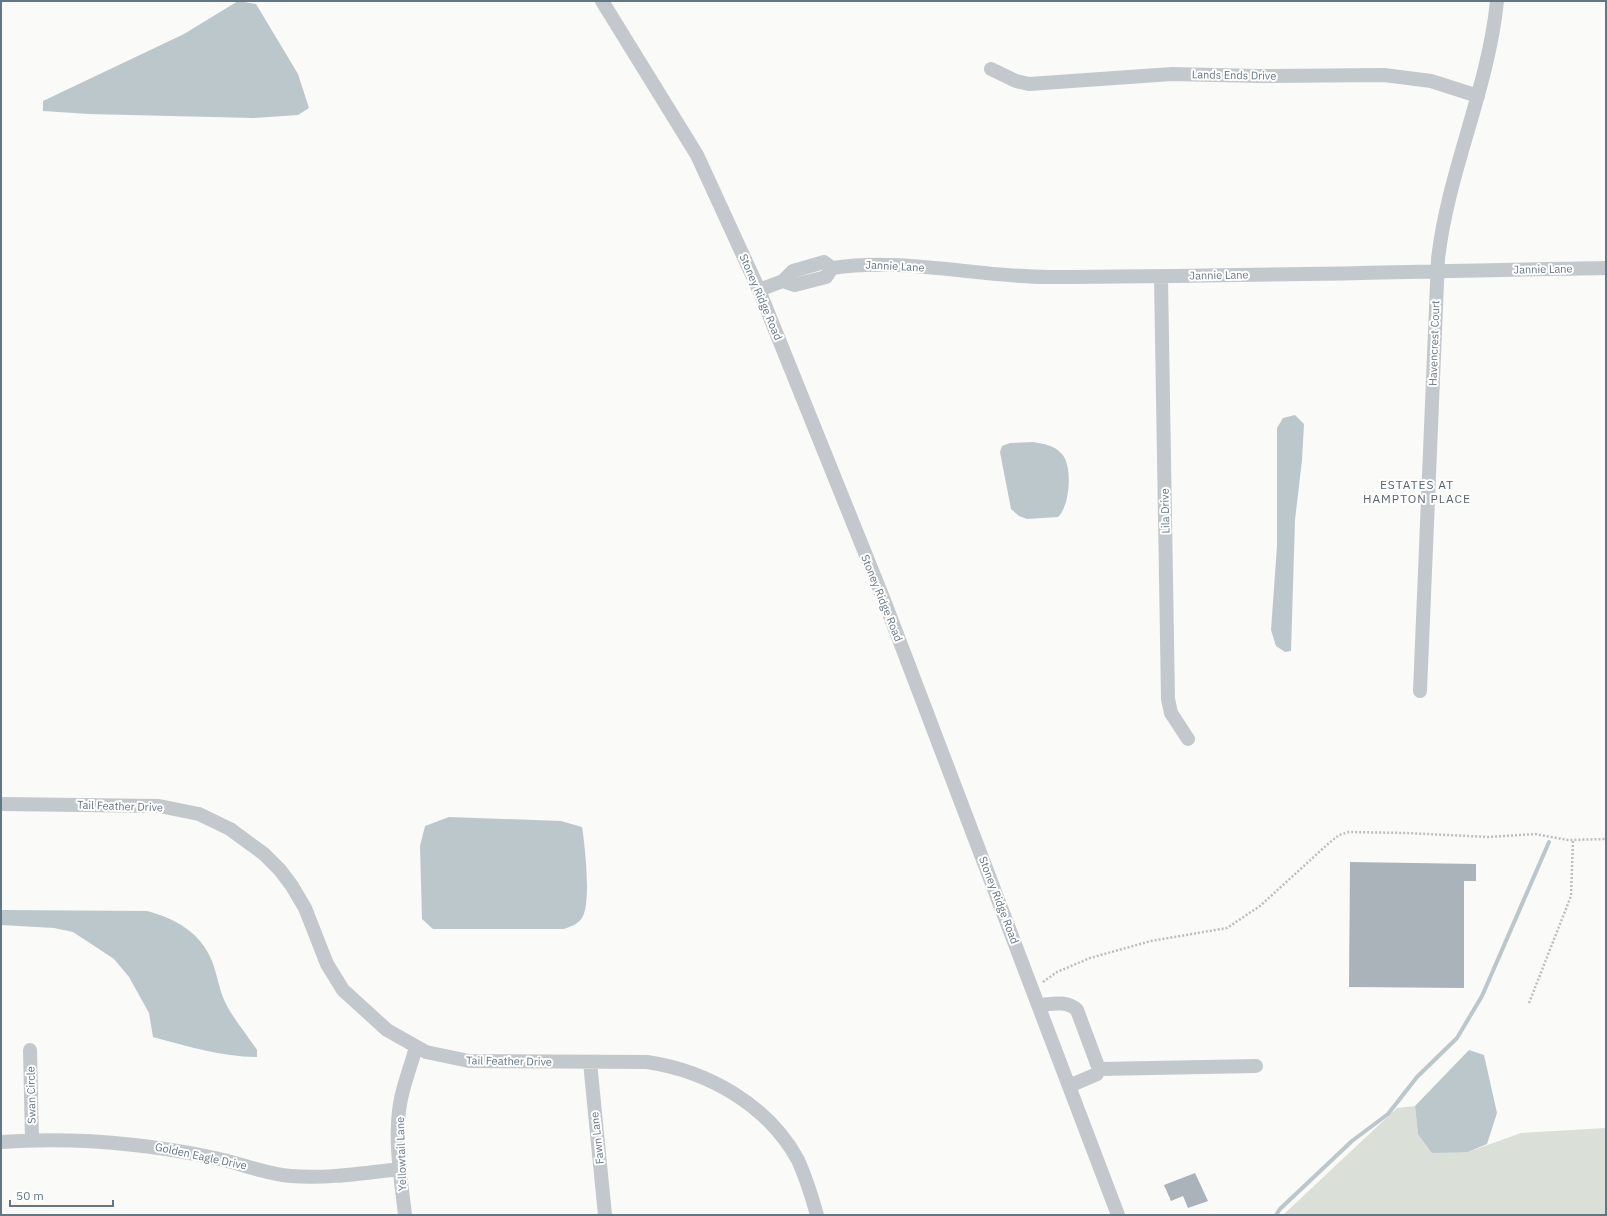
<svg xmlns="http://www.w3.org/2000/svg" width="1607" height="1216" font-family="'IBM Plex Sans',sans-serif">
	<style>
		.green { fill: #dadfd7 }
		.water { fill: #bbc7cb }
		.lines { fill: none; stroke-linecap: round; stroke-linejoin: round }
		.stream { stroke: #bbc7cb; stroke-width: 4 }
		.building { fill: #aab3b9 }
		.path { stroke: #bbbfc2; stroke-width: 2.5; stroke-dasharray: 2 2; stroke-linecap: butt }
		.minor { stroke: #c3c8cc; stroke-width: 14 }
		.labels { text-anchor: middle; stroke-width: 4; stroke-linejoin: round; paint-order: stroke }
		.street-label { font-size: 11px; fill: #657683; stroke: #fff }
		.neighbourhood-label { font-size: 12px; letter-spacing: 1px; fill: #57646e; stroke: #fff }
	</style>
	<rect width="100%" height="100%" fill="#fafaf8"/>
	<path class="green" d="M1415,1106L1418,1134L1468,1152L1521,1133L1606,1128V1215H1283L1397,1108Z"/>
	<path class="water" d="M238,1L256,4L298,74L309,108L298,115L253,118L89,114L43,111V101L184,34Z
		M1295,415L1304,424L1302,460L1295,520L1291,651L1285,652L1276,646L1271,630L1277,546V428L1283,418Z
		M1033,442C1044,444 1054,445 1062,454C1073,466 1070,506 1058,517L1027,519L1019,516L1011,509L1000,452L1002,446L1010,443Z
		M449,817L561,821L582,827C585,845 591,900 583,916C579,924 572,926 564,929H433L422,919L420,846L425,826Z
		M1,910L147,911C176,919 200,932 212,961C217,974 219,989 225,1002C232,1017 248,1036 257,1050V1057C223,1057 186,1046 153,1037L149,1013L129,977L114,959L73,932L54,928L1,925Z
		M1469,1050L1484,1055L1497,1113L1487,1144L1468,1152L1432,1153L1418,1134L1415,1106Z"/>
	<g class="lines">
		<path class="stream" d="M1276,1215L1280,1209L1352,1141L1388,1114L1417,1077L1457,1038L1482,996L1549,842"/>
	</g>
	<path class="building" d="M1350,862L1476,864V881H1464V988L1349,987Z
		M1195,1173L1208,1201L1188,1208L1183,1196L1171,1201L1164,1185Z"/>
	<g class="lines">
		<path class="path" d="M1043,982L1057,972L1090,958L1151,941L1227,928L1260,906L1329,843L1339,835L1349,832L1406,833L1489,837L1535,834L1568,840L1606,839
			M1529,1003L1571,896L1573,840"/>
		<path class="minor" d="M602,1L697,155L759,290L884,600L1118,1215
			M991,69L1016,81L1029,84L1172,74L1259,76L1384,75L1431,81L1478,96
			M1161,277L1168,699L1171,713L1188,739
			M783,281L795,285L826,277L832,268
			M759,290L783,281L793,271L824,262L832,268C904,257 977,277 1049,277C1235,277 1421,271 1606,268
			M1420,691L1438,259C1448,171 1488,90 1497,1
			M1,804L159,806L199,814L230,829L264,854L280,870L292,886L305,908L327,964L343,990L387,1030L426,1052L469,1061L647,1062C708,1071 768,1105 798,1160C806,1178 812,1197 817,1215
			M1039,1005C1051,1004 1067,1000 1077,1010L1096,1061L1099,1069L1097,1074L1069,1086
			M30,1050L32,1140
			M590,1062L605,1215
			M1099,1069L1256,1066
			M1,1142C73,1137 144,1143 215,1158C240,1163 265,1174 291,1176C327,1179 364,1173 400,1169
			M405,1215C401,1179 394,1140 400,1104C403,1085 411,1066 416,1047"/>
	</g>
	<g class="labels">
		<g class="street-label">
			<text transform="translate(1234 75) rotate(1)" y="4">Lands Ends Drive</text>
			<text transform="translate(895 266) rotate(3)" y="4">Jannie Lane</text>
			<text transform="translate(1543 269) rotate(-1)" y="4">Jannie Lane</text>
			<text transform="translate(1219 275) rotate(-1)" y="4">Jannie Lane</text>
			<text transform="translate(761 297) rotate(67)" y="4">Stoney Ridge Road</text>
			<text transform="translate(1434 343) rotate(-88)" y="4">Havencrest Court</text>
			<text transform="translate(1165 511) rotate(-91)" y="4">Lila Drive</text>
			<text transform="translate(882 598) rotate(68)" y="4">Stoney Ridge Road</text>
			<text transform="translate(120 806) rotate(2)" y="4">Tail Feather Drive</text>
			<text transform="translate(999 900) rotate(69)" y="4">Stoney Ridge Road</text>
			<text transform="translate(509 1061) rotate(1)" y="4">Tail Feather Drive</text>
			<text transform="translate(31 1095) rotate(-91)" y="4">Swan Circle</text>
			<text transform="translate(597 1138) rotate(-96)" y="4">Fawn Lane</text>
			<text transform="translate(401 1154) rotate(-92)" y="4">Yellowtail Lane</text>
			<text transform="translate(201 1156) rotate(12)" y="4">Golden Eagle Drive</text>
		</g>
		<g class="neighbourhood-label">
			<text x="1417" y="489">ESTATES AT<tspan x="1417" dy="14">HAMPTON PLACE</tspan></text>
		</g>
	</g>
	<rect width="1607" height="1216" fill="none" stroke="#657683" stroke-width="4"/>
	<path d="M10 1200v6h103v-6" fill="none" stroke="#657683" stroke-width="2"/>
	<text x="16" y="1200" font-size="12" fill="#657683" stroke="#ffffff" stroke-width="3" paint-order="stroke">50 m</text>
</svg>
